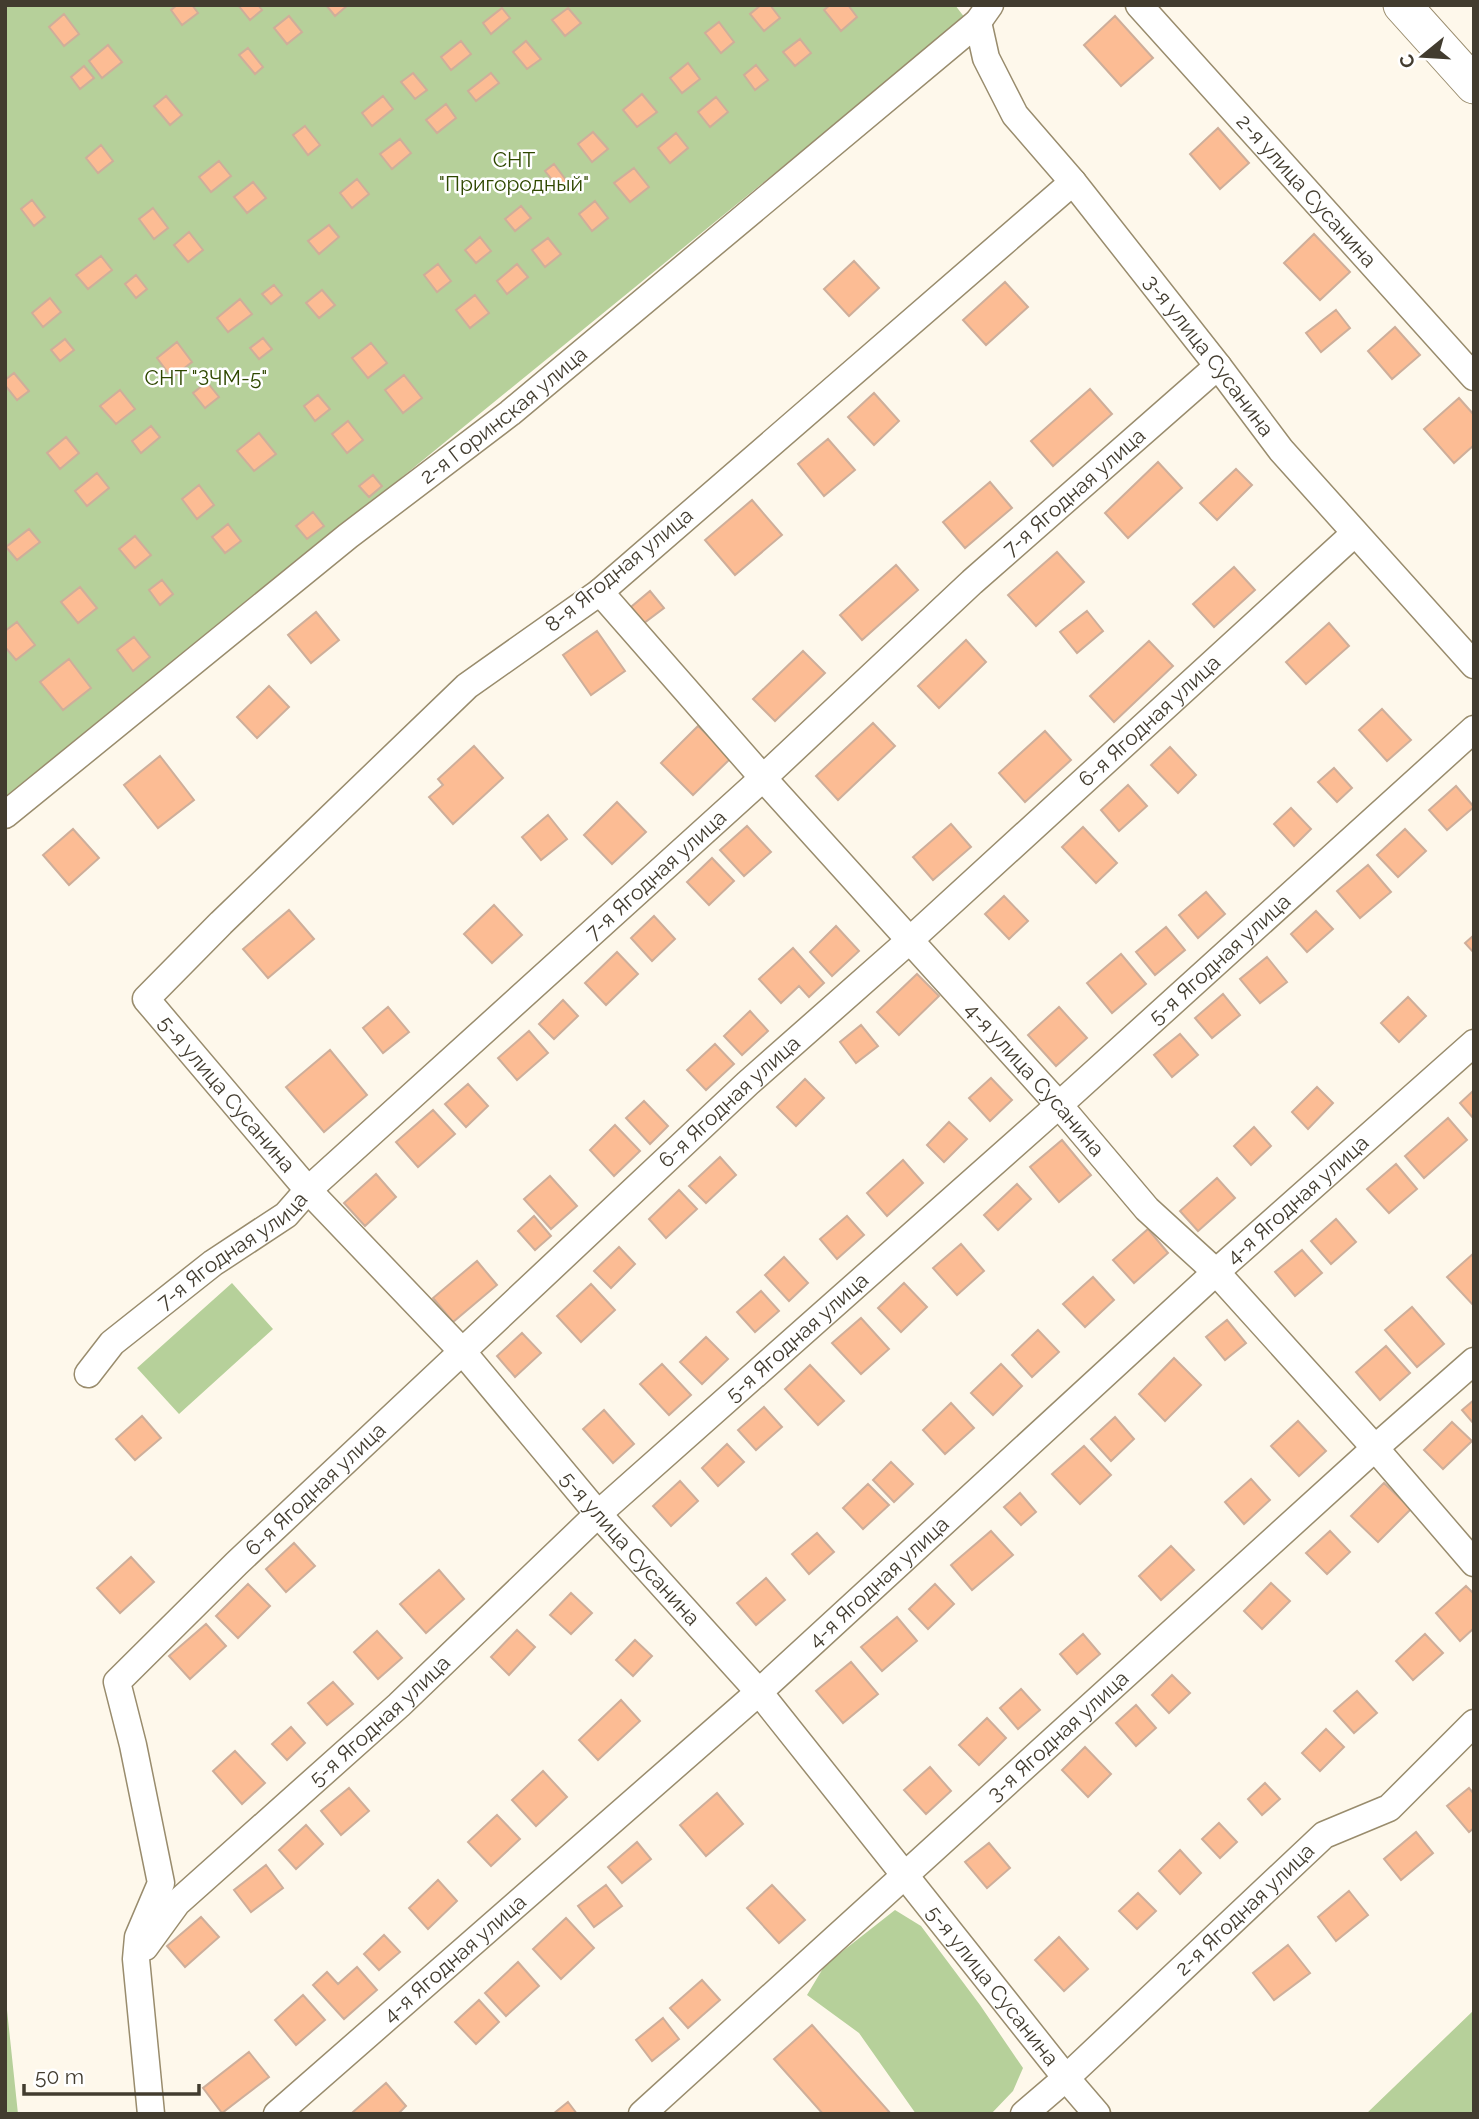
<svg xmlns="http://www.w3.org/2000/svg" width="1479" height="2119" font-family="Raleway,sans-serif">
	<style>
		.green { fill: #b6d09a }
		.building { fill: #fcbc94; stroke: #ceae9a; stroke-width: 2 }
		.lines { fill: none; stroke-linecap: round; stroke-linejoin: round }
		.street-casing { stroke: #998c6d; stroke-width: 29 }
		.secondary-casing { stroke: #998c6d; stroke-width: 39 }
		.street { stroke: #fff; stroke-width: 26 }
		.secondary { stroke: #fff; stroke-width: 37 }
		.labels { text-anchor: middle; stroke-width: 5; stroke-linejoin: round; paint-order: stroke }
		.park-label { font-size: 21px; fill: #2f4800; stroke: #fff }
		.street-label { font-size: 21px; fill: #423c2f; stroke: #fff }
	</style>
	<rect width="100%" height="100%" fill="#fef8eb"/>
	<path class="green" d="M5,5H955L965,18L5,801Z
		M232,1283L273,1329L179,1414L137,1368Z
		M895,1910L921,1926L980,2005L1023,2068L1013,2091L991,2114H916L859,2033L807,1995L825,1965Z
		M5,1991L18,2114H5Z
		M1474,2010V2114H1366Z"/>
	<path class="building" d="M177,5H192L198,13L182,25L171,10Z
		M238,5H258L262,10L250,20Z
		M326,5H348L335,16Z
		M761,5H770L780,18L764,31L750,14Z
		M830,5H848L857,17L841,31L824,10Z
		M502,8L510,18L491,34L483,23Z
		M568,8L581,23L565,36L552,20Z
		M64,14L79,34L64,46L49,27Z
		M289,16L302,32L287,44L274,28Z
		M1115,16L1153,58L1121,86L1084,45Z
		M719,22L734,42L721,53L705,33Z
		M800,39L811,53L795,66L783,52Z
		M461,41L471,54L451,70L441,57Z
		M526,41L541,59L527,69L513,52Z
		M108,45L122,62L102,78L89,61Z
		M248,48L263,67L255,74L239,55Z
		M688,63L700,79L682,93L670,78Z
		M756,65L768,80L755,90L744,75Z
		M84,66L94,78L80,89L71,77Z
		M413,73L427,90L415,99L401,82Z
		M491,73L499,83L476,101L468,91Z
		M642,94L657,112L637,127L623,110Z
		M166,96L182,115L170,125L154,106Z
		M383,96L393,109L372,126L362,113Z
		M716,97L728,112L710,127L698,112Z
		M446,104L456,118L437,133L426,120Z
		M305,126L320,145L308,155L293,135Z
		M1218,128L1249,163L1220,189L1190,154Z
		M593,132L608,149L592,162L578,144Z
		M676,133L688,148L670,163L658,148Z
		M400,139L411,153L392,169L380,154Z
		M101,145L113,161L98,173L86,158Z
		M219,161L231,176L211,192L199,177Z
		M554,164L569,184L561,191L545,171Z
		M634,168L649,187L630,202L614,183Z
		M357,179L369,194L352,208L340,193Z
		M253,182L266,198L247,213L234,197Z
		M32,200L45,217L34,226L21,209Z
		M595,201L608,218L592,231L579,214Z
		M521,206L531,218L515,231L505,219Z
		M153,208L168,228L154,239L139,219Z
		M329,225L339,237L319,254L308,241Z
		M189,232L203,250L188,262L174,245Z
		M1314,234L1350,272L1320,300L1284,263Z
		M480,237L491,251L476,263L465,250Z
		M548,238L561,254L545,267L532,250Z
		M101,256L112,270L88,289L76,275Z
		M854,261L879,288L849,316L824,289Z
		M438,264L451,281L437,292L424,275Z
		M517,264L528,277L507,294L497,281Z
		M136,275L147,289L136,298L125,284Z
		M1005,282L1028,307L986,345L963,320Z
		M274,285L282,295L271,304L262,294Z
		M322,290L335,305L319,318L306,303Z
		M475,295L489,313L470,328L456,310Z
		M50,298L61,312L43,327L32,313Z
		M240,299L252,314L228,332L217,318Z
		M1336,310L1350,328L1321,352L1306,333Z
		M1395,327L1420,355L1392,379L1368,351Z
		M263,338L272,349L259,359L250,348Z
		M65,339L74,350L60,361L51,350Z
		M177,342L192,362L172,378L157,358Z
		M371,343L387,363L368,378L352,358Z
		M14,373L29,391L17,400L5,385V380Z
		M404,375L422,398L403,413L385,390Z
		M207,382L219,397L205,408L193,393Z
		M1090,389L1112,414L1053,466L1031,441Z
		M120,390L135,409L116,424L100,406Z
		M874,393L899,421L874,445L848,417Z
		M318,395L330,409L315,421L304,406Z
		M1459,398L1474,415V445L1454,463L1424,429Z
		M348,421L363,440L347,453L332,434Z
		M151,426L160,437L141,453L132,441Z
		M259,433L276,454L254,471L237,451Z
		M66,437L79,453L60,469L47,453Z
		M828,439L855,470L824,496L798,464Z
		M1158,462L1182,488L1128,538L1105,513Z
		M1236,469L1252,485L1217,520L1200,503Z
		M97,473L109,488L87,506L75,491Z
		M373,475L382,486L369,497L359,486Z
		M990,482L1012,508L965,548L943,522Z
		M199,485L214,505L197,519L182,499Z
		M752,500L782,535L735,575L705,540Z
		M313,512L324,526L307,539L296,526Z
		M228,524L241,541L225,553L212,537Z
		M29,529L40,542L17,560L6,547Z
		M135,536L151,555L135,568L119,549Z
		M1057,552L1084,582L1036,626L1008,595Z
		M896,565L918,590L862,640L840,615Z
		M1234,567L1255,590L1214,627L1193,604Z
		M162,580L173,594L160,605L149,590Z
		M80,587L97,608L78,623L61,602Z
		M650,591L664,608L644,623L631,607Z
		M1087,611L1103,631L1077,653L1060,632Z
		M316,612L339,640L311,663L288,635Z
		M17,622L35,645L16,660L5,647V631Z
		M1329,623L1349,646L1306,684L1286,662Z
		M597,631L625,671L591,695L563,655Z
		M134,637L150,657L133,671L117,650Z
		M966,640L986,662L939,708L918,686Z
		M1149,641L1173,666L1114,722L1090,696Z
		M803,651L825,673L775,721L753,699Z
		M69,659L91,688L63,710L40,682Z
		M269,686L289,707L257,738L237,717Z
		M1382,709L1411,740L1387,761L1359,730Z
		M873,723L895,746L838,800L816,776Z
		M698,726L731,758L693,795L661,763Z
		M1045,731L1071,760L1025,802L999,773Z
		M474,746L503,778L453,824L429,797L443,785L438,779Z
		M1170,747L1196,775L1178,793L1151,765Z
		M160,756L194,800L158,828L124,785Z
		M1334,768L1352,788L1337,802L1318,782Z
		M1128,785L1147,806L1119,831L1101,810Z
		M1456,786L1474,807L1447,830L1429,810Z
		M617,802L646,832L612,864L584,835Z
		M1291,808L1311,829L1294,846L1274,824Z
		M548,815L567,839L541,860L522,837Z
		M951,824L971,847L933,880L913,857Z
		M747,826L771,852L744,876L720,850Z
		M1083,827L1117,863L1096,883L1062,847Z
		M73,829L99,858L69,885L43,855Z
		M1405,829L1426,851L1398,877L1377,855Z
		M712,858L734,881L709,905L687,882Z
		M1368,865L1391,892L1360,918L1337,891Z
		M1206,892L1225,914L1198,938L1179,915Z
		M1004,896L1028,921L1009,939L985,914Z
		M494,905L522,935L492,963L464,934Z
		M289,910L314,939L268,978L243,949Z
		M1316,911L1333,929L1307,952L1291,934Z
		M654,916L675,939L652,961L631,938Z
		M836,926L859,951L832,976L810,952Z
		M1166,927L1185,950L1155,975L1136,952Z
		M1474,935V953L1465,943Z
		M793,948L824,983L809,997L799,986L781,1003L759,979Z
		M617,952L638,974L606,1005L585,983Z
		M1121,954L1146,984L1112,1013L1087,983Z
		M1267,957L1287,982L1260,1003L1240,979Z
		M917,974L939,996L899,1035L877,1012Z
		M1223,994L1240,1015L1212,1038L1195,1018Z
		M1408,997L1426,1016L1399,1042L1381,1023Z
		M563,1000L578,1016L554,1039L539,1024Z
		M388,1007L409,1032L383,1053L363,1028Z
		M1059,1007L1087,1038L1056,1066L1028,1035Z
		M750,1011L768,1031L742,1055L724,1036Z
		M861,1025L878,1046L856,1063L840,1042Z
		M529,1031L548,1053L517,1080L498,1058Z
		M1180,1034L1198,1055L1172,1077L1154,1055Z
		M715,1044L734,1064L706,1090L687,1070Z
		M330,1050L367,1095L324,1132L286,1087Z
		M991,1078L1012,1100L990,1121L969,1098Z
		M805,1079L824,1098L796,1126L777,1107Z
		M468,1084L488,1106L466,1127L445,1104Z
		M1317,1087L1333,1103L1308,1129L1292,1112Z
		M1474,1090V1119L1460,1103Z
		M644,1101L668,1126L650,1144L626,1118Z
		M433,1110L455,1134L418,1167L396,1142Z
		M1448,1118L1467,1140L1424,1178L1405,1156Z
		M949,1122L967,1139L944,1162L927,1145Z
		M615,1125L640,1151L614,1176L590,1150Z
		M1254,1127L1271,1146L1251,1165L1234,1146Z
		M1062,1140L1091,1175L1059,1202L1030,1167Z
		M720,1157L736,1175L706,1203L689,1186Z
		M903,1160L923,1183L887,1216L867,1193Z
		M1396,1164L1417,1189L1389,1213L1367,1189Z
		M376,1174L396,1197L365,1226L344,1203Z
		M550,1176L577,1206L551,1229L524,1199Z
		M1217,1178L1235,1198L1198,1231L1180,1211Z
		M1017,1184L1031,1199L998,1230L984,1215Z
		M679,1190L697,1209L666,1238L649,1219Z
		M534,1216L551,1236L535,1250L518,1231Z
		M847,1216L864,1235L837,1259L820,1239Z
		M1336,1219L1356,1242L1331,1264L1311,1241Z
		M1148,1229L1168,1253L1134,1283L1113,1260Z
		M961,1244L984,1271L957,1295L933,1268Z
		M619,1247L635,1264L611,1288L594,1271Z
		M1302,1250L1322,1273L1295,1296L1275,1272Z
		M1474,1253V1306L1447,1277Z
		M784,1257L808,1283L789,1301L765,1275Z
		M477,1261L497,1285L453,1322L433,1298Z
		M1093,1277L1114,1300L1085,1327L1063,1304Z
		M904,1283L927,1307L901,1332L878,1308Z
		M591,1284L615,1310L581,1342L557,1316Z
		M761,1291L779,1311L755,1332L737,1312Z
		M1412,1307L1444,1344L1417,1367L1385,1330Z
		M861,1318L889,1349L861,1374L832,1343Z
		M1227,1320L1246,1343L1225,1360L1206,1337Z
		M1038,1330L1059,1352L1032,1377L1012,1355Z
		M522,1333L541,1353L515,1377L497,1356Z
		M706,1337L728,1359L702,1384L680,1362Z
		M1386,1346L1410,1373L1380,1400L1356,1372Z
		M1174,1358L1201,1385L1165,1421L1139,1394Z
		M662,1364L691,1395L669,1415L640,1384Z
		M1001,1364L1022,1386L993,1415L971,1393Z
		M810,1365L844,1401L818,1425L785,1389Z
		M1474,1400V1424L1462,1410Z
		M951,1403L974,1428L945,1454L923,1430Z
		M764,1407L782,1427L756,1450L738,1430Z
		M604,1410L634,1444L613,1463L583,1429Z
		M142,1416L161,1438L135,1460L116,1439Z
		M1115,1417L1134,1439L1111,1461L1091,1439Z
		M1298,1421L1326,1451L1299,1476L1271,1446Z
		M1452,1422L1472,1441L1443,1469L1424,1450Z
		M727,1444L744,1462L718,1486L702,1468Z
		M1084,1446L1111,1475L1080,1504L1052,1474Z
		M891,1462L913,1484L894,1502L873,1480Z
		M1251,1479L1270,1500L1244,1524L1225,1502Z
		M680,1481L698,1501L671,1526L653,1506Z
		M1384,1483L1411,1509L1378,1542L1351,1516Z
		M868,1484L889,1505L863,1529L843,1508Z
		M1020,1493L1036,1512L1021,1525L1004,1507Z
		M991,1531L1013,1555L972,1590L951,1565Z
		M1330,1531L1350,1552L1327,1574L1306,1553Z
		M817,1533L834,1552L809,1574L792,1554Z
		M294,1543L315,1566L286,1592L266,1569Z
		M1171,1546L1194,1570L1161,1600L1139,1576Z
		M131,1557L154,1582L120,1613L97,1588Z
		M439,1570L464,1599L426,1633L400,1604Z
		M766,1578L785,1600L756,1625L737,1603Z
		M1271,1583L1290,1601L1262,1629L1244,1611Z
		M248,1584L270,1606L238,1638L216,1616Z
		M935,1584L954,1604L928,1629L909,1609Z
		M1466,1586L1474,1594V1628L1460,1641L1436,1613Z
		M571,1593L592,1613L571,1634L550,1615Z
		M897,1617L917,1641L882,1671L861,1647Z
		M206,1624L226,1646L190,1679L169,1656Z
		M517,1630L535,1647L509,1675L491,1657Z
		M377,1631L402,1658L378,1679L354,1652Z
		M1083,1634L1100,1654L1077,1674L1060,1654Z
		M1425,1634L1443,1653L1413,1680L1396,1661Z
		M635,1640L652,1656L633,1676L616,1660Z
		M851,1662L878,1694L843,1723L816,1691Z
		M1172,1675L1190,1693L1169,1713L1152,1695Z
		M333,1682L353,1704L327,1725L308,1703Z
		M1021,1689L1040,1710L1018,1729L1000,1708Z
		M1357,1691L1377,1713L1354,1733L1334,1711Z
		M621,1700L640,1721L598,1760L579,1740Z
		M1136,1705L1156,1728L1136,1746L1116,1723Z
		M987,1718L1006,1738L979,1765L959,1745Z
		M291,1727L305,1743L287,1760L272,1744Z
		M1326,1729L1344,1747L1320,1771L1302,1753Z
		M1085,1747L1111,1774L1088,1797L1062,1770Z
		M235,1751L265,1783L242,1804L213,1771Z
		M930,1767L951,1791L926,1814L904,1790Z
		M543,1771L567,1797L536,1826L512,1800Z
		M1265,1783L1280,1799L1262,1815L1248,1799Z
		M349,1788L369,1811L341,1835L321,1811Z
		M1469,1788L1474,1794V1828L1469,1832L1447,1806Z
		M717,1793L743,1824L706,1856L680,1825Z
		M497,1815L520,1839L491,1866L468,1842Z
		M1219,1823L1237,1842L1220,1858L1202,1839Z
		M306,1825L323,1844L296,1869L279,1850Z
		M1416,1832L1433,1853L1401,1880L1384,1859Z
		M637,1842L651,1859L622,1883L608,1867Z
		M989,1843L1010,1868L987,1888L965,1862Z
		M1180,1850L1201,1873L1180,1894L1159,1871Z
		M266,1865L283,1888L251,1912L234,1890Z
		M438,1880L457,1901L428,1929L409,1908Z
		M606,1885L622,1906L594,1927L578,1906Z
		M772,1885L805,1920L779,1943L747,1908Z
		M1349,1891L1368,1915L1336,1941L1318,1917Z
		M1138,1893L1156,1911L1137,1929L1119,1911Z
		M201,1917L219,1937L185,1967L167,1946Z
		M566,1918L594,1948L561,1979L533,1949Z
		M384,1935L400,1952L379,1970L364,1954Z
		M1059,1937L1088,1969L1064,1991L1035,1960Z
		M1288,1945L1310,1973L1274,2000L1253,1973Z
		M518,1962L539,1986L506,2016L485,1993Z
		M357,1967L377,1990L344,2019L313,1985L327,1972L338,1984Z
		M702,1980L720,2000L688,2028L670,2008Z
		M303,1995L325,2020L296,2045L275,2020Z
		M479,2000L499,2022L476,2044L455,2022Z
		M663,2018L679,2039L652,2061L636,2040Z
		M812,2025L891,2114H823L774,2059Z
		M249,2052L269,2077L222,2113L203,2088Z
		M386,2083L406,2106L398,2114H354L353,2112Z
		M568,2102L577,2114H553Z"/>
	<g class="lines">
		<defs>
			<g id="street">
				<path id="s1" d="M1139,5L1474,377"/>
				<path id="s2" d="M978,22L986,58L1015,115L1073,182L1218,366L1281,450L1474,665"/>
				<path id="s3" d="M1073,182L600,592L467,686L221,923L146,999L308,1190L462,1351L598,1514L759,1692L1066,2078L1097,2114"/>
				<path id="s4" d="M600,592L763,778L1059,1105L1147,1209L1216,1272L1375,1448L1474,1563"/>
				<path id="s5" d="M5,815L348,536L510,413L978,22L990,5"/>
				<path id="s6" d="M88,1374L112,1343L213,1263L286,1215L308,1190L763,778L972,582L1218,366"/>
				<path id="s7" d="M145,1947L177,1903L399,1705L598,1514L1059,1105L1474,729"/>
				<path id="s8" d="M151,2114L136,1959L138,1937L161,1883L133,1745L117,1682L237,1563L748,1083L910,940L1355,533"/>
				<path id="s9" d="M277,2114L759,1692L1216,1272L1474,1043"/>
				<path id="s10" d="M642,2114L1375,1448L1474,1361"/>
				<path id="s11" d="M1024,2114L1066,2078L1324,1835L1389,1808L1474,1723"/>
			</g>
			<path id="secondary" d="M1402,5L1474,85"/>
		</defs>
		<use href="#street" class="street-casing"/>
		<use href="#secondary" class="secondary-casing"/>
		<use href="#street" class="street"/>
		<use href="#secondary" class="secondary"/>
	</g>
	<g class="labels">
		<g class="park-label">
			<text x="514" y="167">СНТ<tspan x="514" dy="24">"Пригородный"</tspan></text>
			<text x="206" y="385">СНТ "ЗЧМ-5"</text>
		</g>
		<g class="street-label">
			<text dy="7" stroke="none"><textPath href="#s1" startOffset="250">2-я улица Сусанина</textPath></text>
			<text dy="7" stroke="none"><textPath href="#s2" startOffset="410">3-я улица Сусанина</textPath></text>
			<text dy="7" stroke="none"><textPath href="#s5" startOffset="639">2-я Горинская улица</textPath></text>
			<text dy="7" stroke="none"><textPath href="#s6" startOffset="1325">7-я Ягодная улица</textPath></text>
			<text transform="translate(619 570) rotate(-39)" y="7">8-я Ягодная улица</text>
			<text dy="7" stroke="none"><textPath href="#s8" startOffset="1853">6-я Ягодная улица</textPath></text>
			<text dy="7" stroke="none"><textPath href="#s6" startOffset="758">7-я Ягодная улица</textPath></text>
			<text dy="7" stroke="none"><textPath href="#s7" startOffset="1461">5-я Ягодная улица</textPath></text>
			<text dy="7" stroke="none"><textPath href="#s4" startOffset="653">4-я улица Сусанина</textPath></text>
			<text dy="7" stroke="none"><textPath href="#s3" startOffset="1362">5-я улица Сусанина</textPath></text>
			<text dy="7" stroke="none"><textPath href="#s8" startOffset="1286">6-я Ягодная улица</textPath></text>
			<text dy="7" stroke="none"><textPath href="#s9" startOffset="1370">4-я Ягодная улица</textPath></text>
			<text dy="7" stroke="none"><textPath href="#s6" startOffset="191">7-я Ягодная улица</textPath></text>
			<text dy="7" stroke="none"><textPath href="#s7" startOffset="894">5-я Ягодная улица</textPath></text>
			<text dy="7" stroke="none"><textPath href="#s8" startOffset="719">6-я Ягодная улица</textPath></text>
			<text dy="7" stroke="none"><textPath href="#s3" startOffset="1970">5-я улица Сусанина</textPath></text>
			<text dy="7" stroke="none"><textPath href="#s9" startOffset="803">4-я Ягодная улица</textPath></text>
			<text dy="7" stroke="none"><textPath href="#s7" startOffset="327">5-я Ягодная улица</textPath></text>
			<text dy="7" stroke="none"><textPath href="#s10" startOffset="562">3-я Ягодная улица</textPath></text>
			<text dy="7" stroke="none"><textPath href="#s11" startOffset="301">2-я Ягодная улица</textPath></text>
			<text dy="7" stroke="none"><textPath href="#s9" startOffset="236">4-я Ягодная улица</textPath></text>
			<text dy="7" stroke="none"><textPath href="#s3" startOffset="2538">5-я улица Сусанина</textPath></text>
		</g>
	</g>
	<rect width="1479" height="2119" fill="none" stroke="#423c2f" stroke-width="14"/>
	<g transform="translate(1423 56) rotate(252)" stroke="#ffffff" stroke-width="5" paint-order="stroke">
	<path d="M0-5L12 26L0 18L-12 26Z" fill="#423c2f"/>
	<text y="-10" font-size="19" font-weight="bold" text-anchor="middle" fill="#423c2f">С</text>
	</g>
	<path d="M24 2084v10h175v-10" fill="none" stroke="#423c2f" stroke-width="3.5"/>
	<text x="35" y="2084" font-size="21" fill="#423c2f" stroke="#ffffff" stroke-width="5" paint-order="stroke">50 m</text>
</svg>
